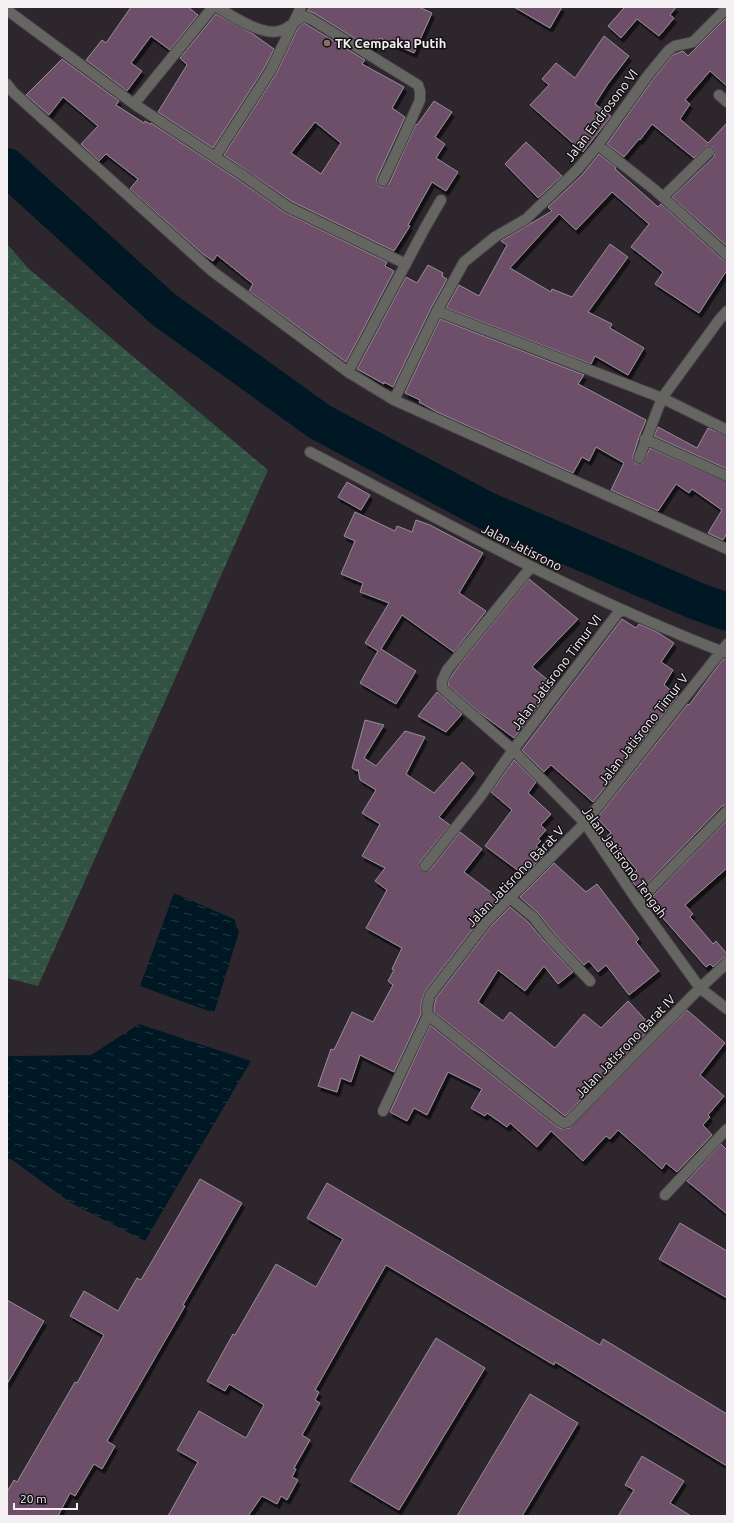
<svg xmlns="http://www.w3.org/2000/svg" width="734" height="1523" font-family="Ubuntu,sans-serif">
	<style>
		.wetland { fill: url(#wetland-marsh) }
		.water { fill: url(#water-ripples) }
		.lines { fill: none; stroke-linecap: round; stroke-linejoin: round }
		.river { stroke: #001724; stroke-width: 38 }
		.building { fill: #6d5069; stroke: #978e95; fill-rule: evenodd; filter: url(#shadow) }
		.street-casing { stroke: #494349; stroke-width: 12 }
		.street { stroke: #656561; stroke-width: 10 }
		.education-dot { fill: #8d6e63; stroke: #141114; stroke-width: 1.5 }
		.labels { text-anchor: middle; stroke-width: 3; stroke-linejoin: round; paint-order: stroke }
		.poi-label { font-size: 13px; font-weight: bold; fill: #f3eff3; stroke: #141114; text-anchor: start }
		.street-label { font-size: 13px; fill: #f3eff3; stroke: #141114 }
	</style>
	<defs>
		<pattern id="wetland-marsh" width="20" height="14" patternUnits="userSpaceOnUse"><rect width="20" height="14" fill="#315242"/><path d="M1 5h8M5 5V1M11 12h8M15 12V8" fill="none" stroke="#4f6b5e"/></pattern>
		<pattern id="water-ripples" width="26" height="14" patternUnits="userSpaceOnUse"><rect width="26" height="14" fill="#001724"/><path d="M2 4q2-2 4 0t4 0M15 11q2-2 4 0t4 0" fill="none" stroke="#263944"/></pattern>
		<filter id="shadow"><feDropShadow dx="2.5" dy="4.5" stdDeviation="0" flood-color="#0009"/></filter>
	</defs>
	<rect width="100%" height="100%" fill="#2d272d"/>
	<path class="wetland" d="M7,244L28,268L268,470L38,986L7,978Z"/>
	<path class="water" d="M174,893L234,919L239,932L214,1013L140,986Z
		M139,1024L251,1061L145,1241L71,1203L11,1159H7V1054L10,1056L91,1055Z"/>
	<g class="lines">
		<path class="river" d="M7,167L163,309L320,422L485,510L694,600L727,612"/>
	</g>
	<path class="building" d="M131,7H188L198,15L170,50L151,36L131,63L142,71L127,91L86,60L102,40L106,43Z
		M310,7H419L432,13L414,53L380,38L372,49L314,13L307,11Z
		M514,7H562L550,28Z
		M622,7H676L670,15L674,18L659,36L637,19L621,38L608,26L624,8Z
		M216,14L253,34L274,49L265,67L213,148L158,112L187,65L180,58Z
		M727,17V86L710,71L685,100L690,104L680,119L708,143L727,123V246L672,197L714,157L715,151L713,147L707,146L694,158L652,124L640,140L639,139L624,157L607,144L654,78L673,55L683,51L688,56Z
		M304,23L365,60L362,64L404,87L392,108L405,117L377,178V182L380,187H384L389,184L416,124L417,125L434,101L452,112L435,137L445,144L436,158L458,172L446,191L432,182L408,225L410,226L394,251L291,201L224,155L276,74L298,28ZM315,122L341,143L321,174L291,153Z
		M604,36L629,56L607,85L595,104L611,116L583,152L530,105L549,85L542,79L556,63L575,78Z
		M62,59L119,101L116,105L144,123L145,121L150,124L151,123L240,181L284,212L387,262L385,266L394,271L346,362L249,291L253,284L217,255L213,261L203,254L130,189L138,179L106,154L99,161L81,144L98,126L63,97L49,115L26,95Z
		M526,142L562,176L538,198L505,164Z
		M599,154L616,167L615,169L658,207L661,204L723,260L727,261V270L699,313L655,284L663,272L631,247L649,224L612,192L576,230L559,214L510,268L551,292L552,289L572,297L610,244L628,257L588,312L612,324L610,328L644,348L628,375L595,356L591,364L446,308L459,285L479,296L507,245L501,241L552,211L548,207L582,175Z
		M428,265L443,273L442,276L447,279L431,308L393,387L384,382V384L357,369L406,277L417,283Z
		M440,319L584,375L578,384L646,420L639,437L633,456V459L636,464L643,463L650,448L727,482V533L723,540L708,533L722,510L692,489L689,493L676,484L658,511L611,490L624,463L596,447L589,461L582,457L573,473L437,412L419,402L420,400L405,393Z
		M658,427L697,448L708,428L727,436V469L654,436Z
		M347,482L370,495L361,510L338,497Z
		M355,512L395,531L397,526L412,532L416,520L430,525L483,553L459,593L486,611L454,652L402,615L381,649L416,671L396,704L360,683L378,651L365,643L389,603L360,592L363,583L341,574L355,541L344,536Z
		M529,579L578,619L532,667L554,685L514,738L480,713L448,685V682L452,675L464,659Z
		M622,619L636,628L639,624L657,632L674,643L661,662L673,670L664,685L678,696L593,802L551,765L544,772L522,750Z
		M723,659H727V805L722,806L640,891L629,877L637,870L607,836L611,833L597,818L688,704L689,705Z
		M437,692L462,714L446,732L418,716Z
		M365,720L384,725L364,758L376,766L405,731L425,737L406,774L434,793L462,762L474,773L439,817L450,825L420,862L419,868L424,872L430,870L460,832L482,849L464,872L500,899L482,917L425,991L421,1005V1014L394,1072L360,1055L351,1082L341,1078L337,1092L318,1086L331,1049L334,1050L352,1012L373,1022L393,985L388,981L394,970L392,969L402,948L366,928L387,890L375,881L385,868L362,856L380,824L362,813L376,790L360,780L358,769L357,771L352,768Z
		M514,760L536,782L528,793L551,814L541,825L546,830L538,839L541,841L536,846L545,854L524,875L485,846L512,810L491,792Z
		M727,820V868L685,905L693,914L690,917L713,944L716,941L727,954V957L723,958L713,967L710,964L706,967L648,901Z
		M554,863L586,892L597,884L639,939L636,942L659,971L629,995L606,965L598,972L589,961L584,965L554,933L538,913L520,897Z
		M510,907L528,922L544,941L573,972L558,984L544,966L525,991L498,970L478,1002L503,1021L510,1012L555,1048L584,1014L601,1028L628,1001L652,1027L565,1116L434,1012V1007L436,998L492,925Z
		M687,1010L725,1043L700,1075L724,1096L708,1115L710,1117L703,1125L712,1135L677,1172L666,1163L662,1169L618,1130L610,1139L606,1136L583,1161L551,1131L537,1147L510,1123L507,1127L487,1113L485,1116L471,1108L482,1089L448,1072L427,1115L414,1108L407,1121L390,1112L430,1025L556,1126L562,1129L570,1128Z
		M721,1144L727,1150V1214L687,1181Z
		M200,1179L242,1203L183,1305L185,1306L107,1441L115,1446L102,1469L94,1464L75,1496L70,1493L58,1516H7V1492L14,1480L17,1482L75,1382L77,1383L104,1335L70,1316L84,1291L118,1311L137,1278L141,1280Z
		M327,1183L600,1345L603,1339L727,1414V1466L555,1362L554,1365L386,1265L315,1390L319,1392L315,1400L320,1403L302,1435L310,1440L294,1468L296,1469L292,1477L298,1480L287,1500L281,1496L277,1504L262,1496L248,1516H168L198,1462L177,1450L199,1411L246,1438L264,1405L229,1384L225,1391L207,1381L233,1334L235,1335L276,1264L316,1287L343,1239L307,1218Z
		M680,1223L727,1251V1298L659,1259Z
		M7,1300L44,1321L7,1384Z
		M436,1338L485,1368L399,1510L350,1481Z
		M530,1394L578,1423L522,1516H457Z
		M642,1456L684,1481L670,1503L691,1516H618L634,1490L625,1485Z"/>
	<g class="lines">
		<defs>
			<path id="street" d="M217,7C232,16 262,36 279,31C288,29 296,21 303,16L311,19L418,85L420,91V100L398,149L383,181
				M7,10L134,104L213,7
				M7,84L13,92L212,271L348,372L394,400L727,549
				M719,95L727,102
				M134,104L244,176L288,207L406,264
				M598,145L655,190L727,255
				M215,157L271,70L301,7
				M663,197L709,152
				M437,311L662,398L727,430
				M348,372L426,226L441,200
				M394,400L437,311L464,262L495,237L526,219L577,170L598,145L649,74L669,50L675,46L693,42L727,8
				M645,439L727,476
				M310,452C446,523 582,598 726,653
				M639,458L662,398L719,320L727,311
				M531,567L447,670L442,681V688L513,750L585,823L638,902L700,988L727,1009
				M727,644L585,823L487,921L430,995L427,1007L428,1015L560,1121L564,1123L568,1122L700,988L727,963
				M425,866L480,797L513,750L621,609
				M509,897L533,917L549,937L590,981
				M638,902L727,811
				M383,1111L428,1015
				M665,1195L727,1129"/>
		</defs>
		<use href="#street" class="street-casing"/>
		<use href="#street" class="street"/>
	</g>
	<circle class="education-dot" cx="327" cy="43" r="4"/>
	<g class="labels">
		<g class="poi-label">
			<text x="335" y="48">TK Cempaka Putih</text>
		</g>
		<g class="street-label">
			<text transform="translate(601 115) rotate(-53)" y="5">Jalan Endrosono VI</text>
			<text transform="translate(522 547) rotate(27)" y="5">Jalan Jatisrono</text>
			<text transform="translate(556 672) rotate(-53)" y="5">Jalan Jatisrono Timur VI</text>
			<text transform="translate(643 729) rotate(-52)" y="5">Jalan Jatisrono Timur V</text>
			<text transform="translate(625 862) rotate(54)" y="5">Jalan Jatisrono Tengah</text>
			<text transform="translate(515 876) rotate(-46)" y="5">Jalan Jatisrono Barat V</text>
			<text transform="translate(625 1046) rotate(-46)" y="5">Jalan Jatisrono Barat IV</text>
		</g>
	</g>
	<rect width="734" height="1523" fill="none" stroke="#f3eff3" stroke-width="16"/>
	<path d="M14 1503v6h63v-6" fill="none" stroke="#f3eff3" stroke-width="2"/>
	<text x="20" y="1503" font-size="12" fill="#f3eff3" stroke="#141114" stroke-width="3" paint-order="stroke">20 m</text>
</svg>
